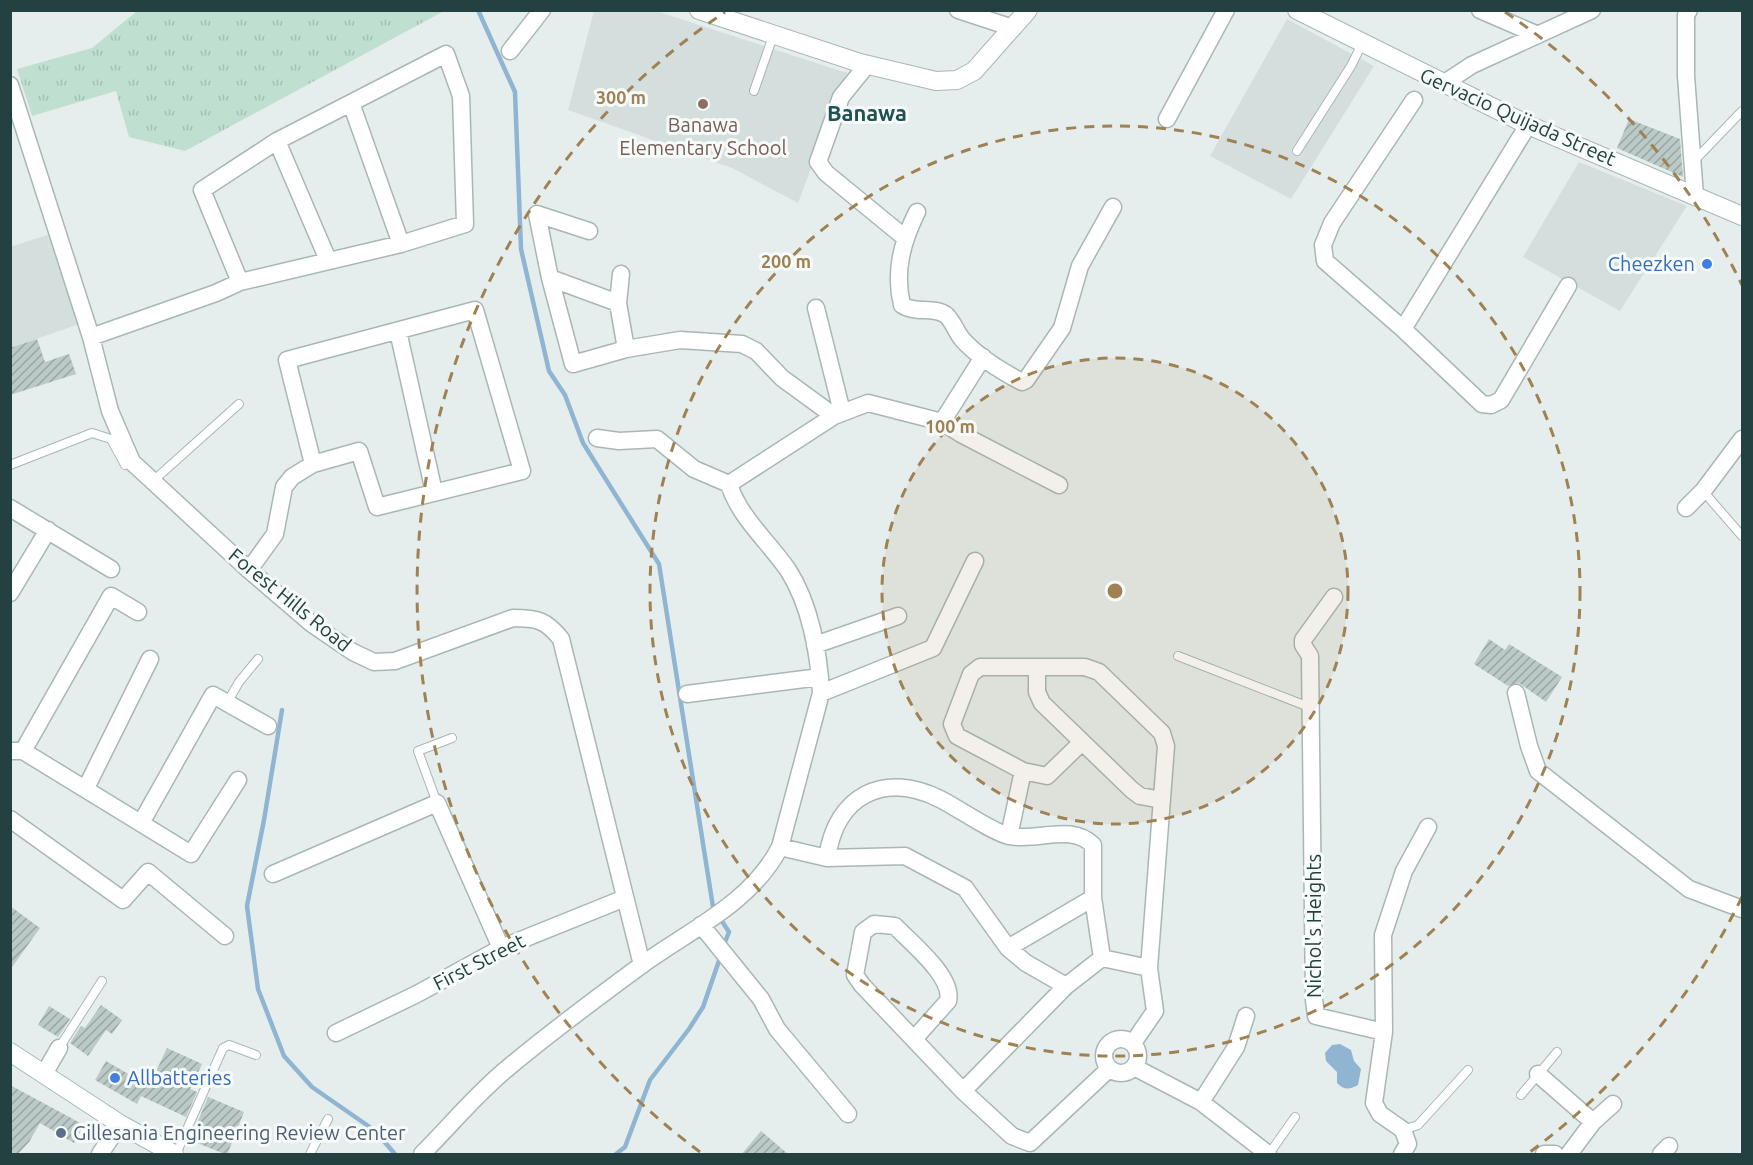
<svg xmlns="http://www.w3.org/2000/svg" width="1753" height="1165" font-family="Ubuntu,sans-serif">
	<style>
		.built { fill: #d4dedd }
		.grass { fill: url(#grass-tufts) }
		.water { fill: #8fb5d2 }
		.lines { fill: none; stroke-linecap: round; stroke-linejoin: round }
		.stream { stroke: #8fb5d2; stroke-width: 4.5 }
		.building { fill: url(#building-hatch) }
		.service-casing { stroke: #a8b7b6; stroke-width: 10 }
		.minor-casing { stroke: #a8b7b6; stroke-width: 19 }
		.tertiary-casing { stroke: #a8b7b6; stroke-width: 20 }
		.secondary-casing { stroke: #a4bab9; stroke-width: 20 }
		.service { stroke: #fff; stroke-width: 8 }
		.minor { stroke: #fff; stroke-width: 16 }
		.tertiary { stroke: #fff; stroke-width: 18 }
		.secondary { stroke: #fff; stroke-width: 18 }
		.ring { fill: none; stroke: #9f8154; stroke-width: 3; stroke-dasharray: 10 8 }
		.education-dot { fill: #8d6e63; stroke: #f6fbfa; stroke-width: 2 }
		.shop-dot { fill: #3f7fe0; stroke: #f6fbfa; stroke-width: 2 }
		.service-dot { fill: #5c6f8a; stroke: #f6fbfa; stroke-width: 2 }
		.labels { text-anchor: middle; stroke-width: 6; stroke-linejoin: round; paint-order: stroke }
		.street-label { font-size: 20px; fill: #244141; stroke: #f6fbfa }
		.education-label { font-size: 20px; fill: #785e54; stroke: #f6fbfa }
		.shop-label { font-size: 20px; fill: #366cbe; stroke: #f6fbfa; text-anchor: end }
		.service-label { font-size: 20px; fill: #4e5e75; stroke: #f6fbfa; text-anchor: start }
		.quarter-label { font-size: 22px; font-weight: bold; fill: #205153; stroke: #f6fbfa }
		.centre { fill: #9f8154; stroke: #f6fbfa; stroke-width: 3 }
		.ring-label { font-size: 18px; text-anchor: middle; font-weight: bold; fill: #9f8154; stroke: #f6fbfa; stroke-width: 6; stroke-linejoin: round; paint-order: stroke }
	</style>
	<defs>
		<pattern id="grass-tufts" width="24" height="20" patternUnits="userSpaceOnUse" patternTransform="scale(1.5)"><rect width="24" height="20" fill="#bfdfd0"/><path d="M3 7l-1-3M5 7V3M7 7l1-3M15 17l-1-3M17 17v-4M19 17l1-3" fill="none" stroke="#a4c1b4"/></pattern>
		<pattern id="building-hatch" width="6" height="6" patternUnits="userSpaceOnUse" patternTransform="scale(1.5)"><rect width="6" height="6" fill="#bbc9c7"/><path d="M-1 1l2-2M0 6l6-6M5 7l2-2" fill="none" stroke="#98a5a3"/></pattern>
	</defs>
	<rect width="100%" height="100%" fill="#e6eeed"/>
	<path class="built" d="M594,11H656L847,73L798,203L732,168L568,110Z
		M1287,19L1374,66L1291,199L1210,156Z
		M1579,162L1687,206L1620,311L1523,257Z
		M50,234L79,324L11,348L10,247Z"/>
	<path class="grass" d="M137,11V10L444,11L185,151L129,137L116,91L32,116L17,69L92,48Z"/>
	<path class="water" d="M1340,1044L1351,1050L1354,1061L1361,1069L1358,1085C1349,1090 1344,1090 1337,1083V1072L1326,1061L1325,1053L1332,1045Z"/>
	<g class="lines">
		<path class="stream" d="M478,10L515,92L521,249L549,371L565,395L583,443L659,564L713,907L729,932L723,947
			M282,710L264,820L247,906L258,989L284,1056L312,1087L374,1130L395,1154
			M616,1154L625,1147L650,1080L689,1029L703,1007L721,955"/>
	</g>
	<path class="building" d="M1629,119L1680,139L1683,177L1617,148Z
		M37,339L45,362L69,354L76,374L10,395V348Z
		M1489,639L1505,650L1509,644L1562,677L1546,702L1519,683L1508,686L1474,664Z
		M10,906L40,928L10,970Z
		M101,1005L122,1020L112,1034L106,1030L88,1056L70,1043L81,1026L85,1028Z
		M49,1006L70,1019L58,1037L38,1025Z
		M167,1048L202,1064L190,1089L197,1092L186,1117L141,1096L137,1104L95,1080L106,1061L149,1086Z
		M10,1085L84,1125L74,1143L40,1123L29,1142L17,1155H10Z
		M208,1097L244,1112L227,1155L190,1140Z
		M761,1131L789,1155H741Z"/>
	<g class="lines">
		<defs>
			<path id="service" d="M754,91L773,36
				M1297,151L1351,66L1362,44
				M1693,162L1742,111
				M10,465L92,433L111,439L125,465L129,463
				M153,481L239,404
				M1703,491L1742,536
				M1178,656L1309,707
				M227,703L239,682L258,659
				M437,803L418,751L452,738
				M59,1048L102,981
				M1521,1095L1557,1052
				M1403,1130L1418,1125L1468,1070
				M176,1154L223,1048L229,1045L256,1055
				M310,1154L328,1119
				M1269,1154L1295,1117"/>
			<path id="minor" d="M958,10L1013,28
				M1480,10L1538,35
				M1689,10L1686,15V76L1695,196
				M510,51L542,10
				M867,65L841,97L818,162L826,173L904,237
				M1443,84L1472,65L1592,10
				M10,85L91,337L110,411L132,462L249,570L312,624L353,652L374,662L395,661L513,618C537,618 546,620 561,639L642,965
				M1414,100L1332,223L1323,245L1325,261L1403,329L1482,404L1491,405L1501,400L1568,286
				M351,103L401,244
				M1167,119L1226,10
				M277,141L328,260
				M917,212C902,242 894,272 902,305C915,314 934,306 946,315C953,321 956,332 962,339C977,356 1001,371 1022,382L1026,380L1062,328L1080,266L1113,207
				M589,231L537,214L550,278L573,364L626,349L680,340L742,344L756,351L782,378L834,416
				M621,274L618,303L626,349
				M550,278L618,303
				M816,308L842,412
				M1403,329L1528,125
				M398,331L434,492
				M91,337L216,293L240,282L401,244L465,224L461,96L446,54L277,141L202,190L240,282
				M942,422L983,357
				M597,438L619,441L657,439L694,469L729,484
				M10,508L111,569
				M1686,508L1703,491L1742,439
				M249,570L275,534L284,487L292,477L313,464L359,451L377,507L522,471L475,310L287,360L313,464
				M10,593L48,530
				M1334,597L1303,640V645L1310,656L1314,1000L1316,1016L1384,1032
				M815,645L898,616
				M1037,667V692L1042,703L1132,790L1140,796L1162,800
				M821,693L933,648L975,561
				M1516,693L1529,746L1538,771L1689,889L1742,909
				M687,694L820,677
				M1081,743L1047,776L1023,771L957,736L952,724L971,674L980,667H1085L1099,672L1162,733L1166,746L1149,968L1155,1011L1133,1043
				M10,751H23L191,854L238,780
				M23,751L111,596L138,612
				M86,788L150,659
				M10,819L123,900L148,872L225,936
				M141,823L213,695L268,726
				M1009,836L1023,771
				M780,847L827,858L905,856L965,888L1008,948L1026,963L1066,986
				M827,858C836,795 884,771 940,799C958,808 992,832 1009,836C1037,842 1071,823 1093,845V898L1102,958
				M273,874L437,803L501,948
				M701,925L761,999L777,1029L848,1114
				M1008,948L1093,898
				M336,1033L417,994L501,948L625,898
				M914,1039L948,1001C954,977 911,943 895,926L874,924L863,932L855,975L862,985L963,1091L1012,1136L1030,1143L1109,1069
				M1104 1056a17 17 0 1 1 34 0a17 17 0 1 1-34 0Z
				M1134,1067L1201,1102L1268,1154
				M44,1074L59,1048
				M1538,1074L1593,1122
				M963,1091L1066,986L1102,958L1149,968
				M1201,1102L1236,1047L1246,1016
				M100,1154L120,1124
				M422,1154C450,1126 478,1092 509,1067C552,1031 598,997 643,964C692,929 752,902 780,847L821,693C819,653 810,604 788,570C768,541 739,517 729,484L834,416L868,403L942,422L961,434L1059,485
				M1402,1154L1408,1144L1403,1130L1380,1114L1374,1103L1384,1032L1383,935L1404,871L1428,827
				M1544,1154H1555
				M1569,1154L1593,1122L1613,1104
				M1661,1154L1669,1146"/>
			<path id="tertiary" d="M699,10L860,63L936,81L957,80L974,71L1028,10
				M1297,10L1528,125L1742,216"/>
			<path id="secondary" d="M10,1052L120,1124L174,1154"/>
		</defs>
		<use href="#service" class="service-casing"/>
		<use href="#minor" class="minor-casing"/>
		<use href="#tertiary" class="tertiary-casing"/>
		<use href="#secondary" class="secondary-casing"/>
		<use href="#service" class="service"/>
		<use href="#minor" class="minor"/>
		<use href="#tertiary" class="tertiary"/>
		<use href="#secondary" class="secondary"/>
	</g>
	<circle cx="1115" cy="591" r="233" fill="#9f8154" fill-opacity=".12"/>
	<g class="ring">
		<circle cx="1115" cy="591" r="233"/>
		<circle cx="1115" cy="591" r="465"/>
		<path d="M1742 897A698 698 0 0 1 1530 1152M700 1152A698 698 0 0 1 725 12M1505 12A698 698 0 0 1 1742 285"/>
	</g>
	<circle class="education-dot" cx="703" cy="104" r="6"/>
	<g class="shop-dot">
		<circle cx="1707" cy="264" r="6"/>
		<circle cx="115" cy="1078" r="6"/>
	</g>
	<circle class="service-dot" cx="61" cy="1133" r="6"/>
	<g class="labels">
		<g class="street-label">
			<text transform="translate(1518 117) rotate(24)" y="7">Gervacio Quijada Street</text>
			<text transform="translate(290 600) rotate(39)" y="7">Forest Hills Road</text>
			<text transform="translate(1314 926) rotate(-90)" y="7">Nichol's Heights</text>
			<text transform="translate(479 962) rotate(-27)" y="7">First Street</text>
		</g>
		<g class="education-label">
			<text x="703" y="132">Banawa<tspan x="703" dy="23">Elementary School</tspan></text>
		</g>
		<g class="shop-label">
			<text x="1695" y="271">Cheezken</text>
			<text x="127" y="1085" text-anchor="start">Allbatteries</text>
		</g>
		<g class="service-label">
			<text x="73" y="1140">Gillesania Engineering Review Center</text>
		</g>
		<g class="quarter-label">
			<text x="867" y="121">Banawa</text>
		</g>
	</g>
	<circle cx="1115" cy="591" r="9" class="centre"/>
	<g class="ring-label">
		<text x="621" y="104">300 m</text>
		<text x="786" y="268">200 m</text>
		<text x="950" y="433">100 m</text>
	</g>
	<rect width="1753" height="1165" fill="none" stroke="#244141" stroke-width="24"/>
</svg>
